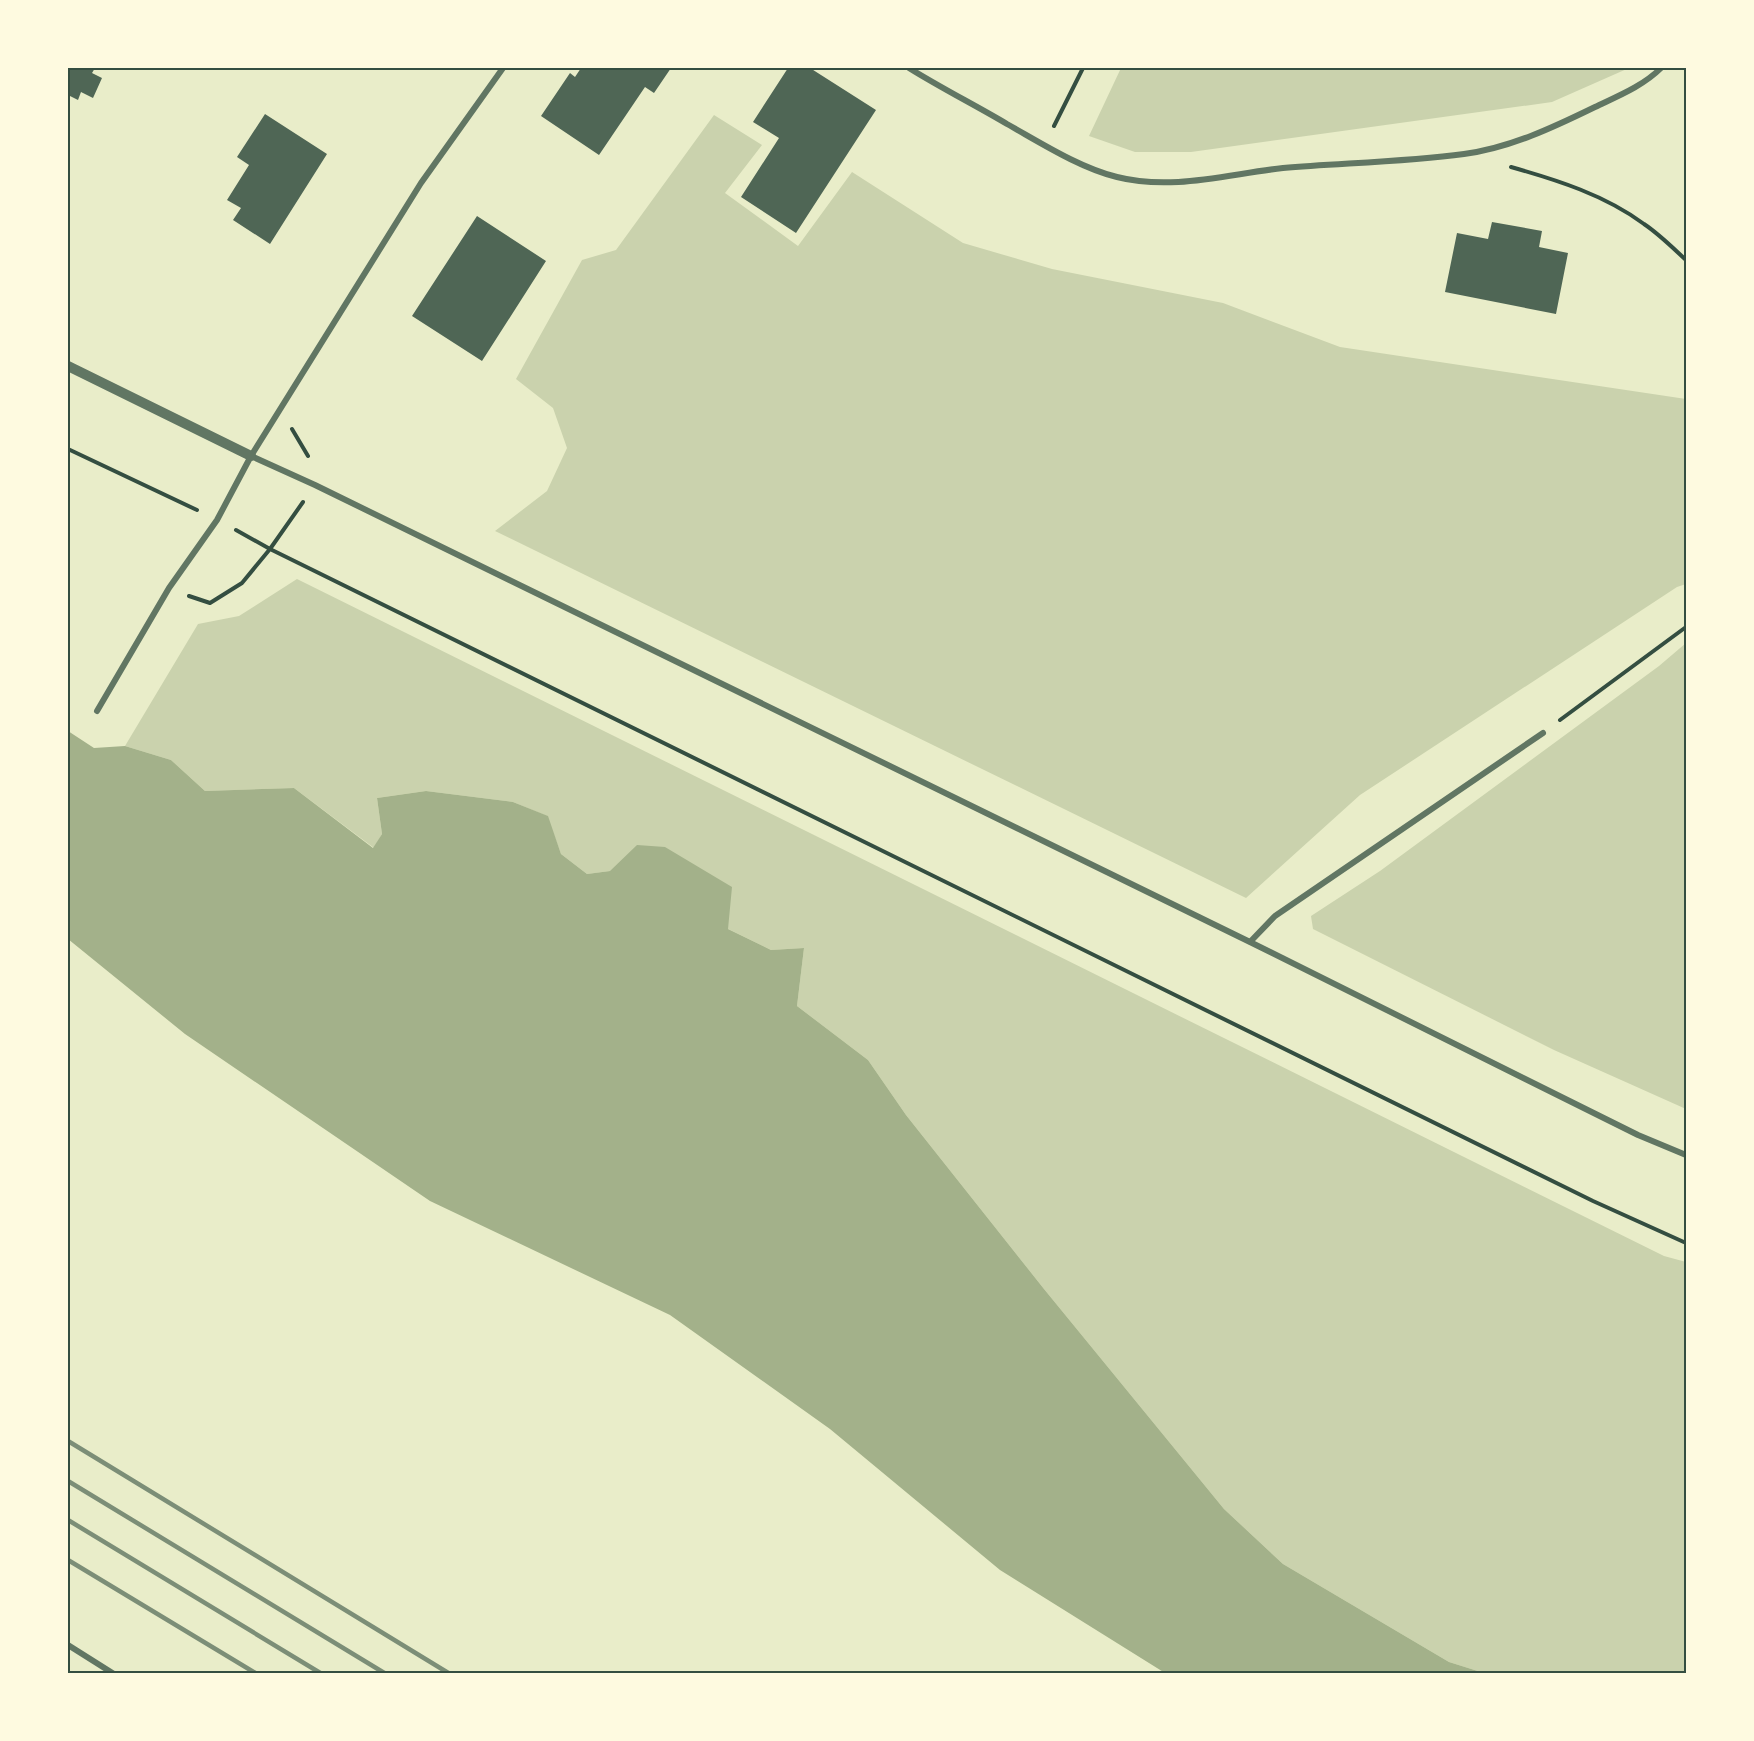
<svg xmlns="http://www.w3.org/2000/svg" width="1754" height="1741" font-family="Signika,sans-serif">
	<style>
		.green { fill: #cad2ad }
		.water { fill: #a3b18a }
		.building { fill: #4f6655 }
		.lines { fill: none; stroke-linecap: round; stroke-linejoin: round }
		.path { stroke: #344e41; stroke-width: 4 }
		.minor { stroke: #617663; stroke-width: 6 }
		.tertiary { stroke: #617663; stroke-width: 10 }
		.rail { stroke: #7c8e77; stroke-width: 4.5 }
		.neatline { fill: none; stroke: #344e41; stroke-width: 2 }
	</style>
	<rect width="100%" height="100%" fill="#e9edc9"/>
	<path class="green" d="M1121,68H1629L1552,102L1191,152H1135L1089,136Z
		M714,115L762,145L725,193L798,246L852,172L963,243L1052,269L1223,303L1340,347L1686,399V584L1677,587L1360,795L1246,898L495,531L547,491L567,448L553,408L516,379L582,260L616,250Z
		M297,579L1664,1256L1686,1262V1673H1484L1449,1662L1283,1564L1224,1509L1044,1289L906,1115L868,1060L797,1006L804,948L771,950L610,871L587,874L561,854L547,816L513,802L426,791L377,798L382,834L374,848L294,788L205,791L171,760L125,746L198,624L239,616Z
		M1686,643V1109L1554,1050L1313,929L1311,916L1380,871L1659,666Z"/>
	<path class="water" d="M68,731L94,748L125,746L171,760L205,791L294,788L373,848L382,834L377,798L426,791L513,802L548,816L561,854L587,874L610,871L637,845L665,847L732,887L728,929L771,950L804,948L797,1006L868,1060L906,1115L1044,1289L1224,1509L1283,1564L1449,1662L1484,1673H1165L1000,1570L830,1429L670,1315L430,1201L185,1034L68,939Z"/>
	<path class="building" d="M68,68H95L92,73L102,78L93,98L81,92L78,100L68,95Z
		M581,68H671L654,93L645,87L599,155L541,116L570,73L575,77Z
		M788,68H810L876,110L796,233L741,197L779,138L753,122Z
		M265,114L327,154L270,244L233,220L241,208L227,200L249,165L237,157Z
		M477,216L546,261L482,361L412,316Z
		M1492,222L1542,231L1539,247L1568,253L1556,314L1445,292L1457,233L1488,239Z"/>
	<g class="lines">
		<path class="path" d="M1054,126L1083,68
			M1511,167C1557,180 1605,195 1644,224C1659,234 1673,248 1686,260
			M292,429L308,456
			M68,449L197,510
			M236,530L270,549L1593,1201L1686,1243
			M189,596L210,603L242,583L270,549L303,502
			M1560,720L1686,627"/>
		<path class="minor" d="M909,68C941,88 975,105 1007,124C1041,143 1080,168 1117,177C1172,191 1228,174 1283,168C1343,163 1404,162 1464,154C1510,148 1554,127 1595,107C1618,96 1643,86 1661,68
			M251,456L315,485L1250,942L1638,1135L1686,1155
			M97,711L169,588L217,520L251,456L421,183L503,68
			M1250,942L1275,916L1543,733
			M68,1645L114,1674"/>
		<path class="tertiary" d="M68,366L251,456"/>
		<path class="rail" d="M68,1441L450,1674
			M68,1481L386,1674
			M68,1520L322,1674
			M68,1560L257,1674"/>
	</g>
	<rect width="1754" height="1741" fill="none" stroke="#fefae0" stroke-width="138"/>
	<rect x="69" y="69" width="1616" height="1603" class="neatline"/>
</svg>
